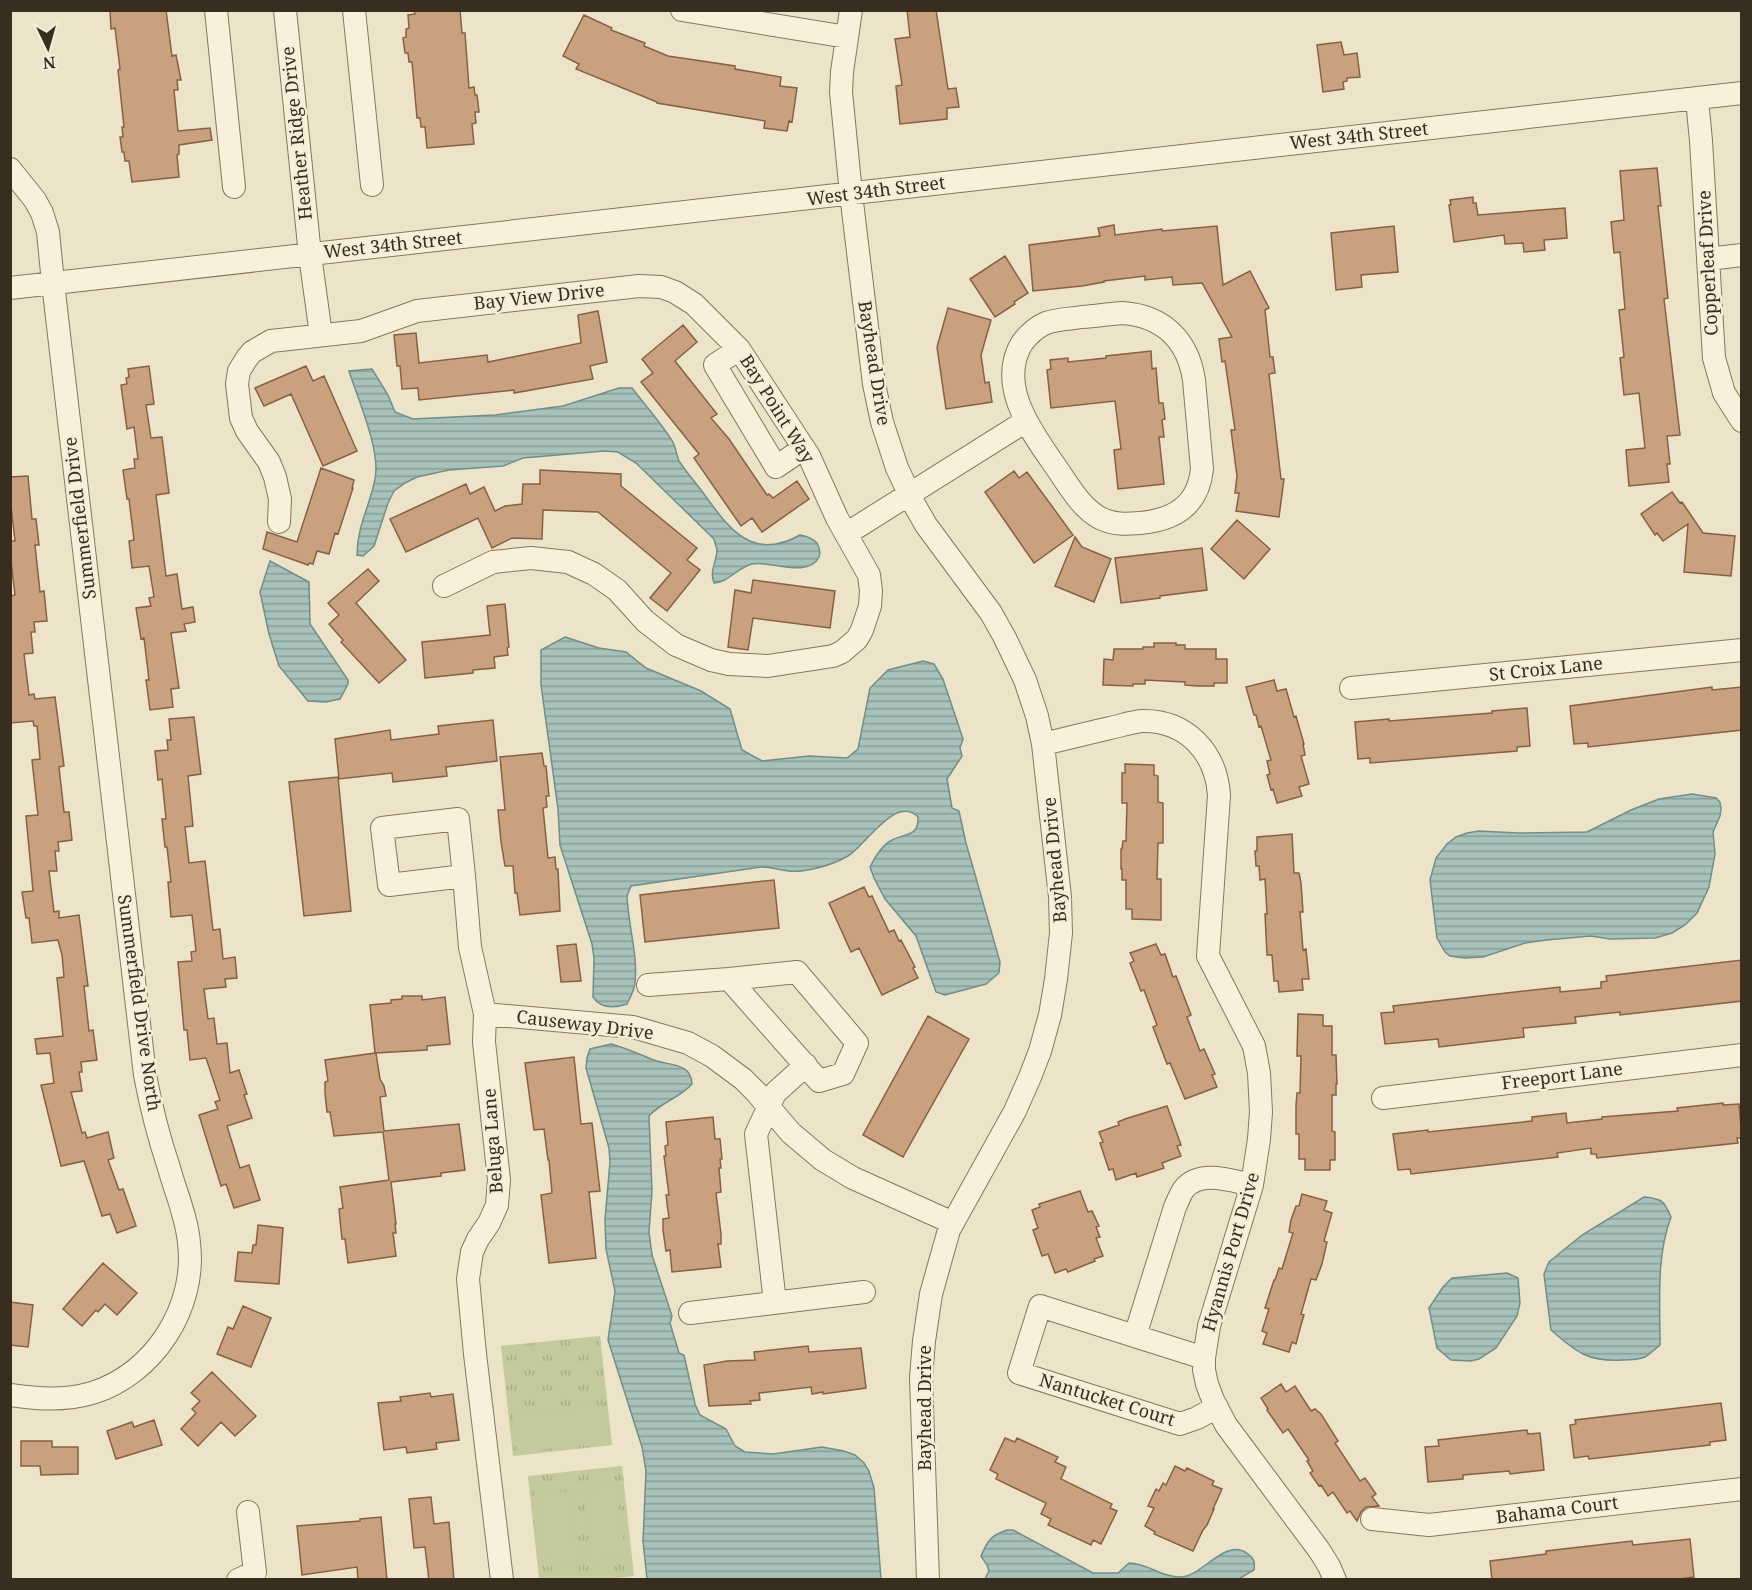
<svg xmlns="http://www.w3.org/2000/svg" width="1752" height="1590" font-family="'Noto Serif',serif">
	<style>
		.grass { fill: url(#grass-tufts) }
		.pitch { fill: #c3ca9c }
		.water { fill: url(#water-rules); stroke: #6f8f88; stroke-width: 1.5 }
		.building { fill: #c9a17f; stroke: #866144; stroke-width: 1.5 }
		.lines { fill: none; stroke-linecap: round; stroke-linejoin: round }
		.minor-casing { stroke: #88765d; stroke-width: 24 }
		.minor { stroke: #f8f0db; stroke-width: 22 }
		.labels { text-anchor: middle; stroke-width: 5; stroke-linejoin: round; paint-order: stroke }
		.street-label { font-size: 18px; fill: #392d20; stroke: #f4edd7 }
	</style>
	<defs>
		<pattern id="grass-tufts" width="24" height="20" patternUnits="userSpaceOnUse" patternTransform="scale(1.5)"><rect width="24" height="20" fill="#c3ca9c"/><path d="M3 7l-1-3M5 7V3M7 7l1-3M15 17l-1-3M17 17v-4M19 17l1-3" fill="none" stroke="#a8ae86"/></pattern>
		<pattern id="water-rules" width="6" height="5" patternUnits="userSpaceOnUse" patternTransform="scale(1.5)"><rect width="6" height="5" fill="#a8c1bb"/><path d="M0 2.5h6" fill="none" stroke="#8a9d98"/></pattern>
	</defs>
	<rect width="100%" height="100%" fill="#ede3c8"/>
	<path class="grass" d="M600,1336L612,1445L513,1456L501,1346Z
		M622,1466L634,1576L602,1580L539,1579L528,1476Z"/>
	<path class="pitch" d="M604,1405L608,1442L517,1452L513,1415Z
		M616,1485L626,1557L592,1561L583,1490Z
		M570,1491L579,1563L546,1567L537,1495Z"/>
	<path class="water" d="M372,369L388,395L395,412L413,419L495,415L563,406L619,388H632C645,405 660,422 671,439C676,446 676,454 679,461C686,472 696,483 704,494C729,529 753,562 800,535C805,536 813,539 817,543C819,547 821,552 819,557C808,579 769,560 752,564C737,568 729,582 714,583C709,571 717,562 717,549C717,548 714,541 714,539L636,463L618,452L604,451L523,458L503,466L449,470L417,477L405,483L394,491L388,503L374,546L363,556L357,555C357,526 370,506 375,479C381,451 358,399 349,371Z
		M270,561L309,582L310,624L348,680V684L340,699L326,702L308,701L279,666L269,634L260,592Z
		M565,637L599,648L626,652L646,668L701,691L730,709L742,750L762,761L809,756L847,758L858,749L870,688L888,670L923,661L934,664L943,679L963,739L960,748L962,756L947,779L952,808L959,811L966,843L1000,962L999,973L986,984L945,995L936,992L916,936L885,899L874,878L870,867C875,857 882,845 892,840C905,833 919,837 918,817C896,794 865,846 848,856C839,861 826,866 817,868C809,870 797,872 789,871C779,870 771,867 761,867L631,886L627,896C628,924 638,955 635,982C635,990 630,997 627,1004C615,1008 601,1009 593,997L594,958L592,944L560,845L558,809L541,685V650Z
		M1692,794L1716,798L1720,802L1721,809L1720,816L1713,832L1715,854L1709,887L1697,913L1685,925L1672,933L1655,938L1610,939L1591,936L1546,940L1525,943L1483,957L1464,958L1450,956L1445,952L1437,938L1430,880L1436,858L1447,844L1456,837L1467,833L1479,831L1518,833L1587,832L1631,810L1659,799Z
		M611,1044C626,1048 637,1053 651,1059C666,1066 691,1061 692,1084C680,1098 661,1102 649,1116L652,1191L649,1232L652,1255L672,1316L670,1323L679,1353L684,1355L695,1404L700,1415L726,1429L735,1446L745,1452L773,1454L822,1447L844,1451L855,1455L864,1463L869,1471L874,1488L881,1579H647L643,1541L646,1471L642,1447L608,1340L615,1291L606,1249L605,1219L610,1162L609,1148L586,1068L587,1058L590,1049Z
		M1644,1197C1662,1199 1664,1200 1671,1217C1656,1257 1660,1302 1660,1345C1655,1349 1650,1354 1645,1357C1638,1360 1629,1360 1622,1360C1588,1362 1576,1352 1551,1330L1544,1274L1549,1262L1582,1235Z
		M1507,1273L1518,1278L1520,1303L1517,1316L1496,1348L1479,1359L1471,1361L1451,1360L1437,1348L1429,1308L1443,1287L1452,1278Z
		M1007,1530H1013L1093,1573H1118L1129,1563C1148,1563 1162,1578 1182,1577C1202,1576 1227,1536 1248,1554C1254,1558 1255,1562 1254,1570L1237,1580L985,1579L989,1571L987,1565L981,1556C988,1540 990,1536 1007,1530Z"/>
	<path class="building" d="M110,10H166L172,56L176,55L181,80H177L178,90H174L178,131L210,128L212,140L179,145V154L177,155L179,177L132,182L129,161H125L124,152H122L120,137H123L122,127H124L118,70L120,69L115,28L111,29Z
		M414,10H460L462,33H465L469,88L474,87L475,95H477L479,112H475L476,123L472,124L474,144L427,148L425,127H421L420,118H417L412,62H409L408,53H405L403,38L406,37V29L409,28L408,15L415,14Z
		M907,10H936L948,89L956,88L959,107L947,108V119L900,124L896,86L902,85L895,39L910,37Z
		M584,15L612,28L611,30L645,43L644,46L668,56L735,66V69L781,77L780,86L797,88L792,122L789,121L787,131L764,128L765,121L657,103V102L576,69L579,64L563,56Z
		M1341,42L1344,55L1357,53L1360,77L1347,78V81L1343,82L1344,89L1323,92L1317,45Z
		M1657,168L1661,206H1658L1668,298L1664,299L1680,435L1667,436L1670,464H1667L1669,482L1629,486L1626,450L1645,448L1639,393L1624,395L1620,358L1624,357L1619,310L1625,309L1620,252L1614,253L1611,222L1624,220L1620,171Z
		M1473,197V203H1476L1478,215L1565,208L1567,238L1544,240L1545,250L1524,252L1523,243L1505,244L1504,235L1454,242L1449,205H1451L1450,200Z
		M1114,225L1115,235L1162,229V231L1217,226L1223,285L1250,271L1269,308L1265,310L1270,357H1273L1275,373L1269,374L1281,479H1284L1279,517L1236,511L1239,493H1235L1237,476L1231,430H1235L1225,361L1222,362L1219,339L1232,337L1202,283L1173,285L1172,277L1145,280V276L1104,281V282L1082,286L1033,291L1029,245L1100,236L1098,228Z
		M1394,226L1398,272L1361,275L1362,287L1336,290L1331,233Z
		M1005,256L1028,293L1014,302L1015,304L995,317L970,279Z
		M948,308L991,320L981,355L985,383L989,382L992,402L946,409L937,347Z
		M598,311L607,362L590,366L593,379L514,393V390L419,400L418,388L402,389L400,366H397L394,335L416,333L419,363L487,355L488,362L581,343L578,315Z
		M683,325L697,342L675,361L717,414L711,418L729,439L767,495L769,494L773,498L797,481L809,499L762,532L752,518L741,526L694,458L699,454L641,382L653,373L642,359Z
		M1151,351L1152,369L1156,368L1159,403H1163L1165,419L1162,420L1164,437H1159L1164,484L1118,489L1114,450L1121,449L1115,401L1051,408L1047,370L1051,369L1050,360L1068,358V362L1106,358V356Z
		M149,366L154,404L146,405L151,438L162,437L169,493L156,495L166,576L177,574L182,609L193,607L195,622L184,624L186,631L171,633L179,688L171,689L173,707L150,710L146,680H149L144,638L141,639L136,608L151,606L149,598L154,597L149,566L132,568L129,541L134,540L129,499H127L123,470L135,468L134,459H138L134,427L127,429L121,385L127,384L126,378L129,377L128,369Z
		M306,366L313,381L324,376L357,451L323,466L291,394L264,406L255,388Z
		M321,468L354,480L352,488H353L338,534L335,533L329,554L317,551L313,564L309,563L308,565L263,549L267,532L297,542Z
		M540,470L621,474V486L697,548L687,560L700,570L667,611L650,598L671,573L598,512L543,510L542,539L512,538L492,548L478,518L406,552L390,519L466,484L470,494L484,487L495,511L505,506L522,504L523,484H540Z
		M1014,471L1019,478L1027,472L1073,535L1034,563L985,492Z
		M28,476L32,519H36L39,545H35L40,592L44,591L47,621L34,622L35,632H31L33,653L24,654L29,695L34,694L35,699L55,697L64,766L59,767L64,812H69L72,840L58,842L59,851H55L57,871H49L54,912L59,911V918L79,915L88,986H84L89,1031L93,1030L97,1060L81,1062L82,1072H79L82,1091L71,1092L82,1133L85,1132L87,1138L108,1132L114,1158L108,1160L119,1190L123,1189L136,1226L117,1233L110,1214L102,1216L84,1161L61,1166L41,1085L54,1083L50,1053L37,1054L35,1039L63,1036L57,978L64,977L62,955L58,940L32,943L29,918H26L22,892L33,891L26,816L38,815L32,760L40,759L37,726H34L33,721L10,723V596L15,595L10,553V541H15L10,498V477Z
		M1672,492L1680,503L1682,502L1703,533L1735,536L1731,576L1684,572L1688,524L1663,541L1657,533L1655,535L1641,514Z
		M1237,520L1270,549L1244,579L1211,549Z
		M1075,537L1082,547L1111,559L1094,602L1055,586Z
		M1202,548L1207,590L1160,596V598L1121,603L1115,558Z
		M368,569L379,581L356,603L406,660L379,683L341,642L343,640L329,624L339,615L328,603Z
		M753,580L835,591L830,628L753,618L748,650L728,647L735,590L751,593Z
		M505,604L509,647L507,648L508,655L494,657L495,668L473,670V673L425,678L422,642L490,635L487,606Z
		M1154,643H1176V645H1185V649H1216V659H1227V683H1214V686H1198L1185,685V682L1145,680V684H1133V686L1103,685L1104,659L1113,660L1114,649H1143V647H1154Z
		M1274,680L1277,691L1286,689L1294,717L1296,716L1304,744H1303L1305,755L1301,756L1309,784L1299,787L1302,796L1277,803L1273,789L1271,790L1267,775L1270,774L1267,761L1271,760L1261,726L1259,727L1256,715H1254L1246,687Z
		M1712,687V690L1742,687V730L1588,747V743L1574,744L1570,706Z
		M1527,708L1530,746L1517,747V751L1370,763V758L1358,759L1355,722L1389,719V721L1492,713V711Z
		M194,717L201,774L188,776L193,826L185,827L189,863L205,861L213,930L220,929L223,959L235,957L237,978L225,979L226,987L204,989L208,1019L214,1018L217,1044L227,1043L230,1073L239,1070L247,1094L244,1095L252,1118L227,1126L240,1168L249,1165L260,1200L234,1208L226,1184L221,1186L199,1115L218,1109L215,1102L220,1100L206,1058L190,1060L187,1030H184L178,962L192,961L191,952L196,951L192,915L171,917L168,882H171L167,847H165L162,819H166L162,779L158,780L155,751L168,750L167,740H171L169,719Z
		M493,720L497,761L446,767L447,776L393,782L392,773L339,779L335,739L390,730L391,740L439,734L438,726Z
		M542,753L544,766H546L549,796H546L547,807L543,808L548,858L555,857L556,869H558L560,911L520,915L517,893H515L513,866H505L501,842L498,810H505L500,757Z
		M1125,764L1154,765V775L1158,776V802L1163,803V843H1158L1157,879H1161V920L1132,919V909H1126V880H1122V869H1121V849H1122L1123,841H1126L1127,803H1122V773H1125Z
		M338,777L351,911L304,916L289,782Z
		M1292,834L1294,873H1299L1301,883L1303,912H1300L1303,950L1306,949L1309,979H1302L1303,990L1279,992L1278,981H1274L1272,955H1267L1265,914H1267L1265,879L1260,880L1259,866H1256L1255,851H1257V837Z
		M774,880L779,928L645,942L640,895Z
		M864,887L869,897L872,896L889,932L894,930L899,941L901,940L915,967L913,968L918,978L882,995L859,948L851,952L829,903Z
		M576,944L581,981L561,982L557,946Z
		M1156,944L1161,955L1165,954L1173,977L1176,976L1191,1015L1187,1017L1200,1051L1204,1049L1215,1074L1212,1075L1217,1087L1185,1099L1170,1063L1167,1064L1153,1027L1157,1025L1144,990L1141,991L1130,963L1134,961L1130,953Z
		M1742,960V1001L1620,1015V1012L1575,1017L1576,1023L1523,1028L1524,1037L1439,1047L1438,1039L1385,1044L1381,1013L1394,1012L1393,1006L1560,987V992L1601,988V982L1607,981L1606,976Z
		M402,996H422V1000L445,997L450,1044L427,1046V1050L376,1053L380,1079L384,1086L386,1096L380,1097L384,1131L459,1124L465,1170L441,1173V1176L391,1182L396,1224H395L396,1233H393L396,1256L348,1263L345,1239H342L340,1220L339,1209L343,1208L340,1187L389,1180L383,1132L334,1136L330,1112H327L325,1093V1082L328,1081L325,1060L375,1053L370,1005L391,1003V1000L402,999Z
		M1298,1014L1323,1015V1026H1332V1055H1336L1337,1084H1336V1095H1332V1131L1335,1132V1160H1330V1170H1305V1159H1299V1134H1296V1106L1297,1093H1300L1301,1056H1297Z
		M928,1016L969,1039L903,1157L863,1135Z
		M574,1057L581,1124L592,1123L600,1191L589,1192L596,1258L549,1263L541,1195L552,1193L549,1160H548L544,1129L534,1130L525,1063Z
		M1723,1103V1105L1739,1104L1742,1138H1737L1738,1143L1597,1158L1596,1154H1591V1148L1557,1153L1558,1157L1411,1174L1410,1169L1398,1170L1393,1134L1428,1130V1132L1532,1121V1117L1566,1113L1567,1123L1602,1119V1117L1678,1111L1677,1108Z
		M1167,1106L1181,1145L1177,1146L1181,1156L1162,1163L1164,1168L1137,1177L1136,1173L1116,1180L1113,1169L1109,1170L1100,1143L1103,1142L1099,1132L1119,1125L1118,1122L1125,1119Z
		M713,1117L715,1139H720L722,1159H720L721,1168H719L721,1192L716,1193L721,1234V1244H718L721,1267L672,1272L670,1250L666,1251L663,1230V1219L669,1218L666,1195H669L664,1156H666L665,1146L668,1145L666,1122Z
		M1080,1191L1088,1212L1092,1211L1099,1226L1096,1227L1100,1237L1096,1238L1103,1256L1094,1259L1095,1261L1068,1272L1066,1269L1055,1273L1048,1254L1042,1256L1033,1230L1038,1228L1032,1210L1040,1207L1039,1204Z
		M1302,1194L1327,1201L1324,1210L1332,1213L1324,1241L1327,1242L1322,1264L1316,1280L1311,1279L1301,1314L1304,1315L1301,1325L1296,1344L1292,1342L1289,1352L1263,1344L1267,1333L1262,1331L1269,1309L1265,1308L1274,1280H1275L1279,1268L1282,1269L1293,1233L1289,1232L1291,1220L1296,1206H1299Z
		M258,1225L283,1228L279,1284L235,1281L238,1252L252,1253L253,1245H256Z
		M103,1263L137,1293L117,1315L105,1304L98,1312L96,1310L82,1326L63,1309Z
		M10,1302L33,1305L28,1347L10,1345Z
		M243,1306L271,1318L251,1367L217,1354L228,1327L233,1329Z
		M808,1346L809,1352L861,1348L866,1388L823,1394V1392L812,1394L811,1387L759,1393L760,1400L750,1401L751,1404L709,1406L704,1365L727,1361L755,1360L754,1352Z
		M212,1372L256,1416L235,1436L221,1422L198,1446L181,1429L196,1413L192,1409L200,1401L191,1393Z
		M1281,1384L1286,1392L1295,1386L1311,1411L1315,1409L1321,1414L1338,1441L1335,1443L1360,1481L1365,1478L1376,1494L1372,1497L1379,1506L1366,1507L1361,1512L1357,1521L1350,1511L1347,1513L1333,1492L1328,1496L1321,1485L1319,1486L1310,1473L1313,1471L1307,1461L1309,1460L1288,1429L1283,1433L1267,1410L1268,1409L1261,1398Z
		M430,1393L431,1397L453,1394L459,1440L436,1443L437,1449L407,1453L406,1447L384,1450L378,1403L401,1401L400,1397Z
		M1721,1403L1726,1440L1710,1442V1445L1589,1459L1588,1456L1574,1458L1570,1425L1576,1424L1575,1420Z
		M154,1420L162,1445L116,1459L107,1431L132,1422L134,1427Z
		M1527,1430L1528,1434L1540,1433L1544,1470L1510,1474L1509,1471L1463,1475V1479L1428,1482L1425,1447L1439,1446L1438,1440Z
		M1005,1438L1015,1442L1017,1438L1058,1457L1055,1462L1066,1467L1061,1479L1112,1504L1110,1508L1117,1511L1101,1544L1093,1540L1091,1545L1048,1525L1051,1519L1041,1514L1046,1503L996,1479L998,1474L990,1470Z
		M21,1441H52V1447H78V1474L41,1475L40,1466H21Z
		M1175,1466L1185,1471L1187,1468L1214,1481L1212,1485L1222,1489L1213,1509H1214L1207,1525L1203,1530L1193,1551L1154,1534L1155,1532L1145,1526L1154,1508L1148,1506L1156,1489L1159,1491L1163,1483L1166,1485Z
		M431,1497L434,1524L449,1522L454,1580H429L425,1547L414,1548L409,1499Z
		M381,1517L387,1580H358L357,1567L302,1575L297,1526L360,1521V1519Z
		M1690,1539L1694,1577L1672,1580H1492L1490,1561L1546,1554V1551L1632,1541L1633,1545Z"/>
	<g class="lines">
		<defs>
			<path id="minor" d="M216,10L234,187
				M285,10L310,255L321,335
				M354,10L372,185
				M682,10L847,37
				M851,10L842,72L841,92L851,194L874,384L882,422L897,468L914,504L926,525L991,613L1005,638L1025,680L1037,716L1043,744L1060,897L1061,933L1056,979L1050,1015L1040,1051L1030,1077L1015,1111L949,1230L931,1294L924,1341L921,1378L928,1580
				M1697,99L1701,141L1714,358L1724,393L1742,421
				M10,169L35,200L42,213L48,232L53,283L145,1075C151,1107 159,1138 169,1168C176,1193 187,1218 189,1243C197,1307 154,1374 92,1393C65,1401 38,1399 10,1395
				M1708,259L1742,255
				M10,288L1742,93
				M1123,313C1163,316 1188,340 1194,380L1202,469C1198,506 1174,520 1140,523C1126,524 1113,525 1100,518C1079,507 1065,479 1051,460C1028,427 998,383 1022,343C1028,335 1037,327 1046,323C1058,319 1070,319 1082,317C1096,316 1109,314 1123,313Z
				M739,349L715,365L776,467L804,448
				M279,522L280,499L275,477L269,462L247,431L241,418L237,384L239,371L247,358L252,352L271,341L361,331L417,311L639,286L661,287L675,292L694,304L739,349L809,456L837,518L869,575L871,591L870,606L862,630L857,639L842,652L833,656L768,666L729,664L711,660L676,645L645,621L617,590L594,574L568,562L531,558L493,562L444,586
				M846,534L1026,421
				M1351,688L1742,650
				M1043,744C1065,739 1088,733 1110,728C1120,726 1131,722 1142,721C1186,720 1216,752 1219,795L1208,956L1254,1046L1259,1073L1261,1112L1259,1139L1252,1185L1209,1326L1204,1358V1370L1207,1384L1213,1400L1226,1425L1319,1550L1329,1566L1335,1580
				M458,819L464,876L389,885L382,828Z
				M464,876L470,947L485,1014L484,1042L499,1180L497,1205L489,1223L478,1239L472,1252L468,1279L475,1354L502,1580
				M648,985L729,979L819,1081L843,1074L857,1043L797,972L729,979
				M485,1014L633,1027L688,1043L712,1056L743,1079L756,1092L791,1133L823,1160L853,1178L953,1223
				M1383,1098L1742,1055
				M775,1303L756,1134L775,1093L806,1065
				M690,1313L864,1292
				M1135,1336L1175,1207C1178,1201 1180,1194 1184,1189C1200,1169 1232,1181 1252,1185
				M1204,1358L1040,1306L1019,1373L1180,1424L1197,1418L1217,1407
				M1372,1519L1429,1525L1742,1489
				M238,1580L255,1572L248,1512"/>
		</defs>
		<use href="#minor" class="minor-casing"/>
		<use href="#minor" class="minor"/>
	</g>
	<g class="labels">
		<g class="street-label">
			<text transform="translate(297 133) rotate(-96)" y="6">Heather Ridge Drive</text>
			<text transform="translate(1359 136) rotate(-6)" y="6">West 34th Street</text>
			<text transform="translate(876 191) rotate(-7)" y="6">West 34th Street</text>
			<text transform="translate(393 245) rotate(-6)" y="6">West 34th Street</text>
			<text transform="translate(1708 263) rotate(-93)" y="6">Copperleaf Drive</text>
			<text transform="translate(539 297) rotate(-6)" y="6">Bay View Drive</text>
			<text transform="translate(874 363) rotate(81)" y="6">Bayhead Drive</text>
			<text transform="translate(777 409) rotate(58)" y="6">Bay Point Way</text>
			<text transform="translate(80 518) rotate(-97)" y="6">Summerfield Drive</text>
			<text transform="translate(1546 669) rotate(-6)" y="6">St Croix Lane</text>
			<text transform="translate(1055 860) rotate(-95)" y="6">Bayhead Drive</text>
			<text transform="translate(139 1003) rotate(82)" y="6">Summerfield Drive North</text>
			<text transform="translate(585 1025) rotate(7)" y="6">Causeway Drive</text>
			<text transform="translate(1562 1076) rotate(-7)" y="6">Freeport Lane</text>
			<text transform="translate(493 1141) rotate(-94)" y="6">Beluga Lane</text>
			<text transform="translate(1231 1252) rotate(-74)" y="6">Hyannis Port Drive</text>
			<text transform="translate(1107 1400) rotate(17)" y="6">Nantucket Court</text>
			<text transform="translate(925 1408) rotate(-90)" y="6">Bayhead Drive</text>
			<text transform="translate(1557 1510) rotate(-7)" y="6">Bahama Court</text>
		</g>
	</g>
	<rect width="1752" height="1590" fill="none" stroke="#392d20" stroke-width="24"/>
	<g transform="translate(48 48) rotate(175)" stroke="#f4edd7" stroke-width="4.5" paint-order="stroke">
	<path d="M0-4.5L10 22L0 15L-10 22Z" fill="#392d20"/>
	<text y="-9" font-size="16" font-weight="bold" text-anchor="middle" fill="#392d20">N</text>
	</g>
</svg>
